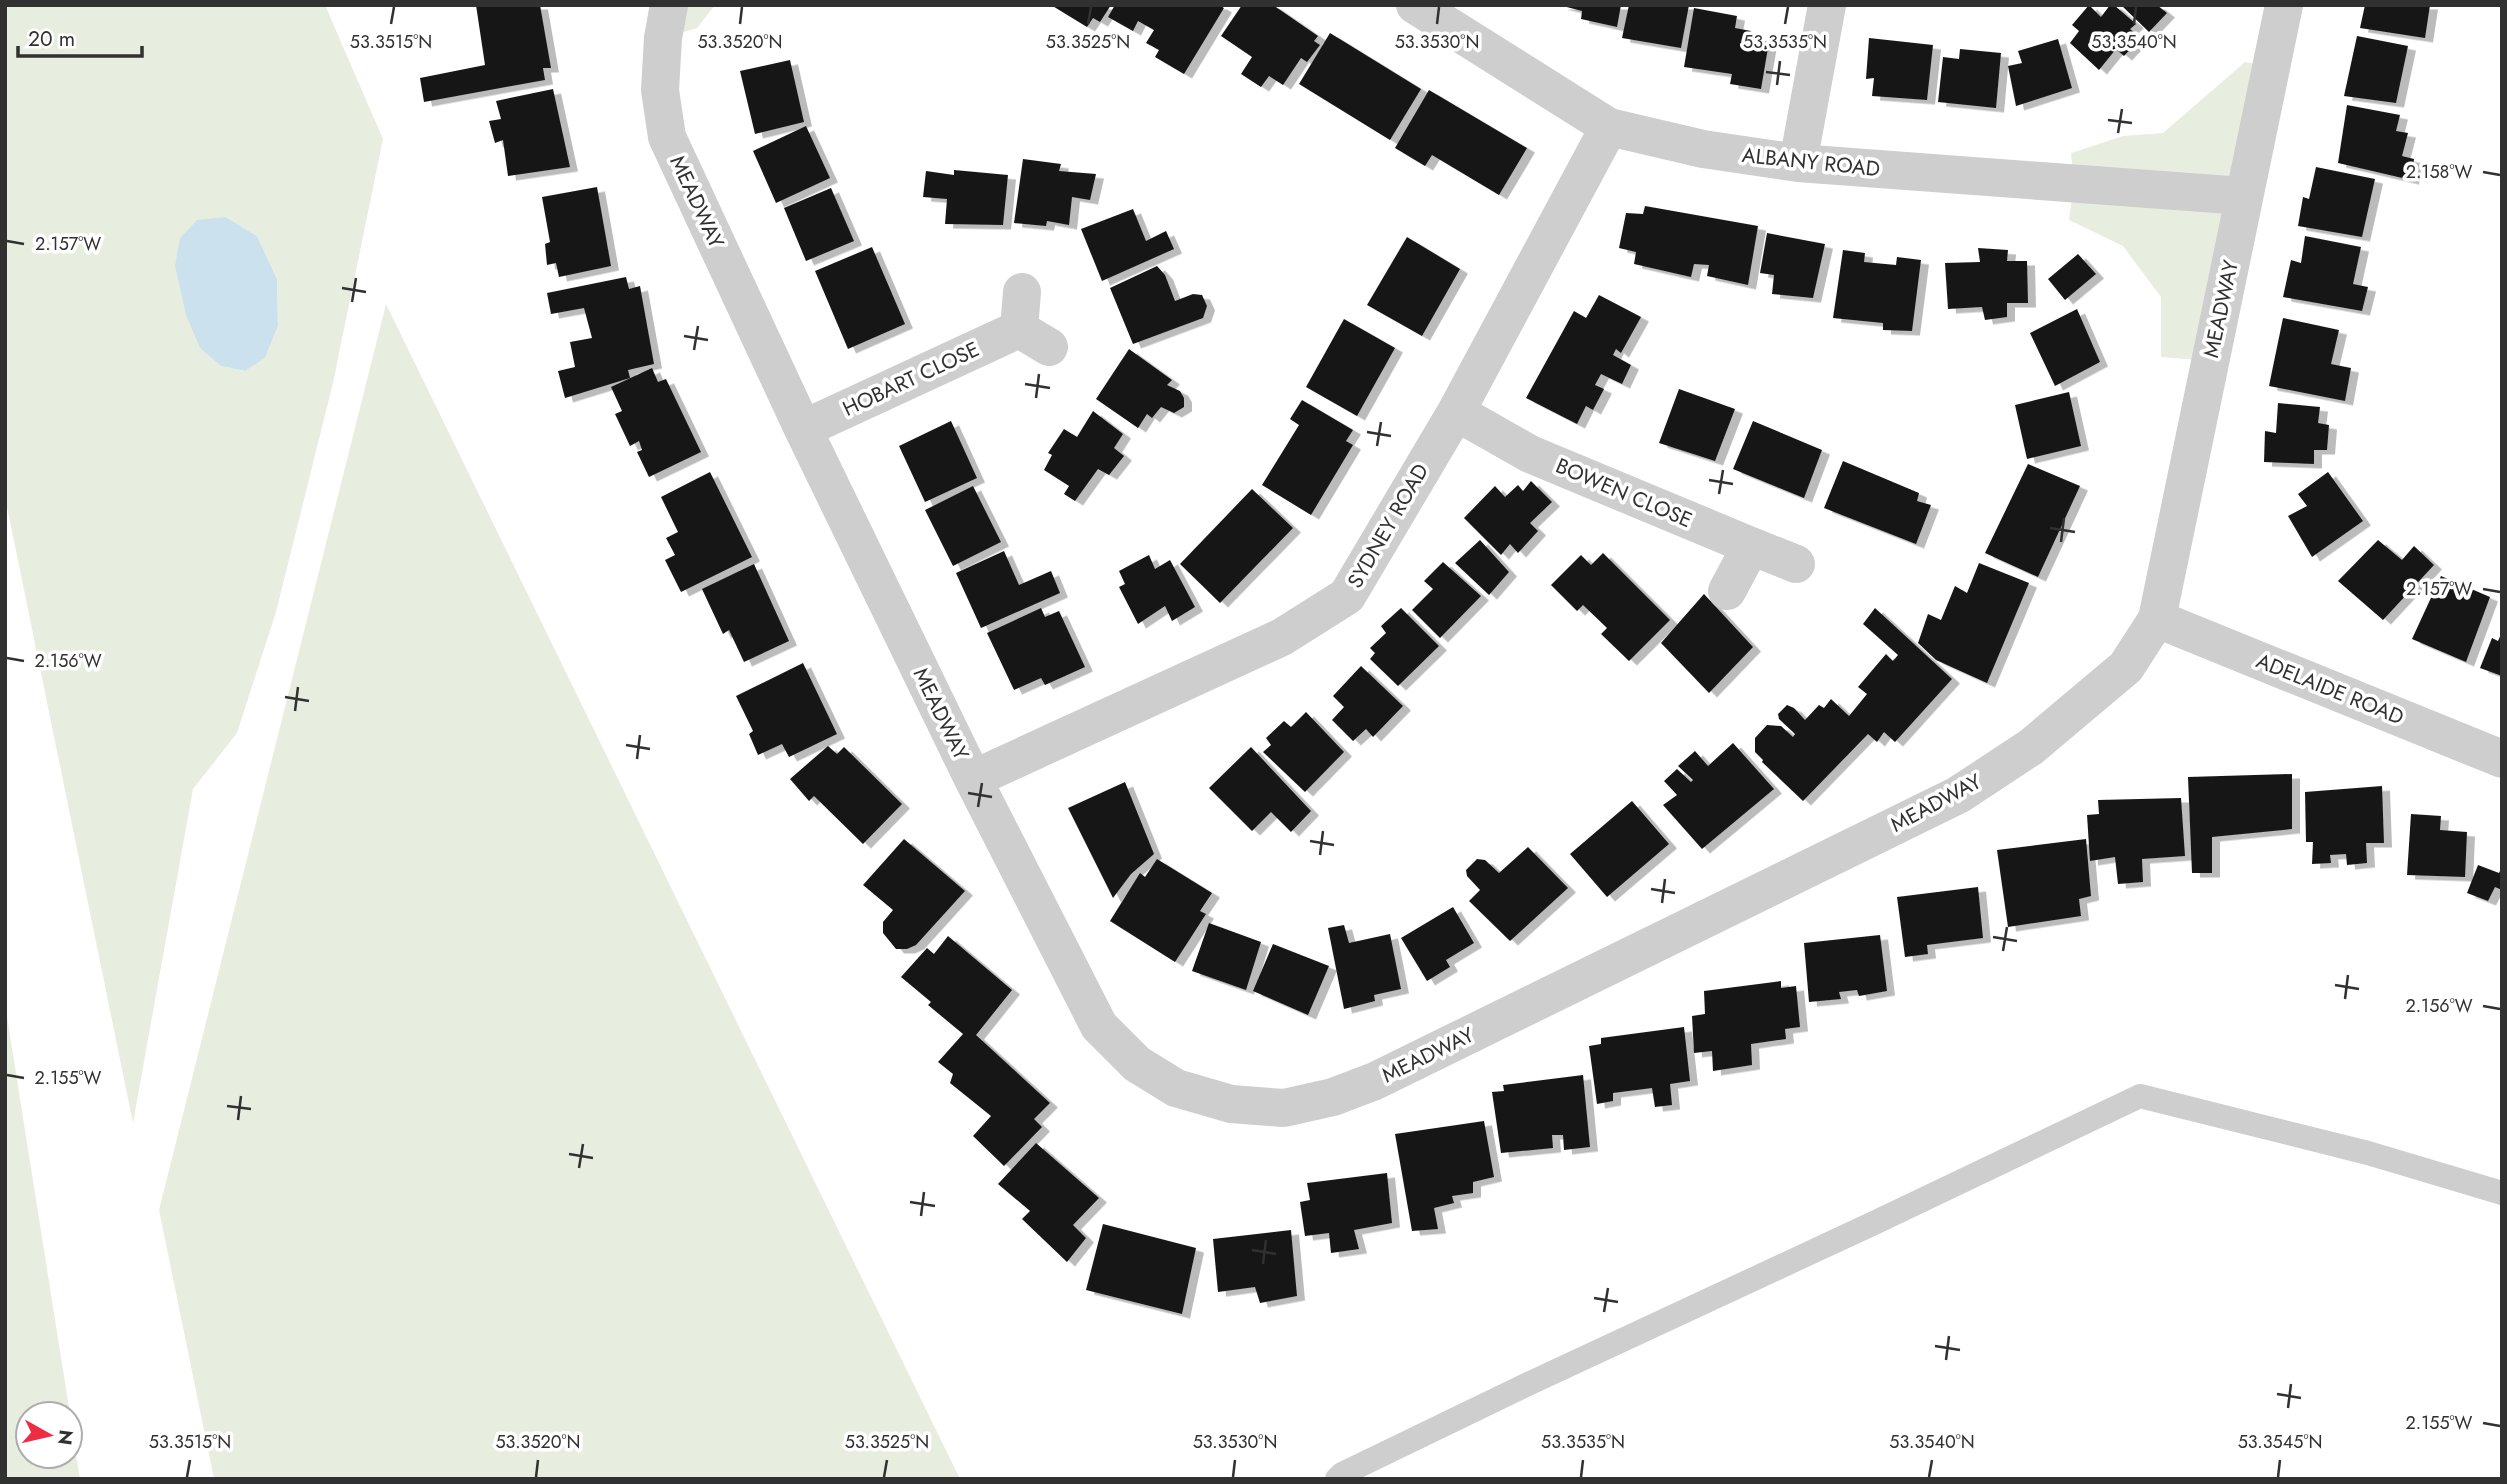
<svg xmlns="http://www.w3.org/2000/svg" width="2507" height="1484" font-family="Jost,sans-serif">
	<style>
		.green { fill: #e8eedf; fill-rule: evenodd }
		.water { fill: #cbe2ee }
		.building { fill: #181818; filter: url(#shadow) }
		.lines { fill: none; stroke-linecap: round; stroke-linejoin: round }
		.service { stroke: #cecece; stroke-width: 24 }
		.minor { stroke: #cecece; stroke-width: 38 }
		.ticks { fill: none; stroke: #313131; stroke-width: 2.5 }
		.labels { text-anchor: middle; stroke-width: 7; stroke-linejoin: round; paint-order: stroke }
		.street-label { font-size: 21px; fill: #313131; stroke: #fff }
		.ticks-label { font-size: 18px; text-anchor: middle; fill: #313131; stroke: #fff; stroke-width: 7; stroke-linejoin: round; paint-order: stroke }
	</style>
	<defs>
		<filter id="shadow"><feDropShadow dx="8" dy="4.5" stdDeviation="0" flood-color="#0004"/></filter>
	</defs>
	<rect width="100%" height="100%" fill="#fff"/>
	<path class="green" d="M5,5H325L383,139L333,383L276,612L237,733L193,789L133,1123L5,497ZM226,217L257,236L277,279L278,326L265,358L244,371L221,366Z
		M669,5H715L697,28L663,38Z
		M2245,62L2271,67L2210,361L2161,357V297L2123,246L2069,220L2074,183L2071,153L2123,136L2163,133Z
		M386,304L960,1479H214L159,1210Z
		M5,1004L70,1414H28V1456H70V1417L80,1479H5Z"/>
	<path class="water" d="M226,217L257,236L277,279L278,326L265,358L245,371L221,366L200,348L186,315L175,266L180,238L197,220Z"/>
	<path class="building" d="M476,5H540L551,68H543L545,80L424,102L420,78L485,65Z
		M1051,5H1111L1100,22L1093,18L1087,27Z
		M1115,5H1219L1224,8L1184,74L1155,57L1159,50L1146,43L1154,30L1138,21L1133,31L1108,17Z
		M1242,5H1273L1318,36L1314,41L1320,45L1307,62L1301,58L1283,85L1269,76L1261,87L1241,74L1252,57L1221,36Z
		M1559,5H1621L1617,27L1581,19L1582,11Z
		M1629,5H1689L1681,48L1622,38Z
		M2089,5L2101,17L2110,5H2114L2136,24L2130,29L2141,38L2124,56L2116,49L2099,70L2070,43L2079,31L2072,25Z
		M2121,5H2157L2167,13L2149,32Z
		M2365,5H2430L2425,38L2360,28Z
		M1694,8L1737,16L1735,28L1751,31L1749,39L1769,42L1761,89L1730,84L1732,74L1684,67Z
		M1330,33L1421,89L1390,140L1299,84Z
		M2357,36L2408,46L2396,103L2344,96Z
		M1869,38L1933,45L1927,100L1872,96L1874,78L1866,79Z
		M2058,39L2072,88L2016,106L2008,66L2022,63L2018,51Z
		M1960,49L2001,53L1996,108L1938,102L1943,57L1959,59Z
		M790,60L804,122L755,134L740,71Z
		M553,89L570,167L508,176L503,140L495,143L489,121L501,119L496,101Z
		M1429,90L1527,148L1499,195L1432,155L1425,166L1395,148Z
		M2347,105L2400,115L2396,131L2408,133L2402,156L2414,159L2411,180L2338,163Z
		M806,126L830,178L776,203L753,151Z
		M1023,159L1061,164L1059,171L1096,174L1090,200L1072,197L1069,225L1047,221L1046,226L1014,223Z
		M2316,167L2375,179L2362,237L2298,226L2303,197L2309,199Z
		M954,170L1008,175L1003,225L945,224L947,199L923,197L926,171L954,175Z
		M597,187L611,266L559,277L556,263L547,265L545,244L550,242L542,197Z
		M831,188L854,241L806,261L784,208Z
		M1645,206L1758,226L1748,285L1707,276L1709,265L1694,264L1691,277L1634,264L1636,252L1619,248L1626,213L1643,214Z
		M1133,209L1146,241L1166,231L1174,249L1102,281L1081,229Z
		M1767,233L1825,244L1813,298L1772,294L1774,275L1760,273Z
		M2305,236L2361,247L2353,284L2368,287L2362,311L2283,297L2291,260L2301,263Z
		M1407,237L1460,269L1422,336L1367,305Z
		M872,247L905,324L848,349L815,271Z
		M1978,248L2008,250L2007,261H2027L2028,303H2007V317L1985,320L1982,307L1948,309L1945,263L1980,262Z
		M1843,250L1865,253L1864,262L1896,265L1897,257L1921,260L1912,331L1883,330V323L1833,318Z
		M2078,254L2096,274L2065,300L2048,279Z
		M1157,266L1165,275L1175,301L1193,294L1202,295L1207,306L1203,318L1133,344L1110,288Z
		M626,277L629,289L640,286L654,364L628,370L630,378L565,398L558,371L575,367L570,342L592,338L584,308L551,314L547,293Z
		M1599,295L1641,317L1621,353L1616,349L1613,355L1631,365L1622,384L1601,374L1595,385L1604,389L1593,410L1586,406L1577,424L1526,398L1574,311L1586,318Z
		M2077,309L2100,362L2055,386L2030,333Z
		M2283,318L2339,330L2331,364L2351,368L2345,401L2269,386Z
		M1344,319L1395,348L1357,416L1306,387Z
		M1129,349L1172,380L1167,385L1180,391L1184,398V407L1174,413L1161,407L1152,418L1147,414L1138,428L1096,399Z
		M652,368L658,382L666,379L701,452L649,477L637,452L642,450L639,441L630,446L615,414L622,411L611,387Z
		M1679,389L1735,409L1715,461L1659,443Z
		M2069,392L2081,446L2027,459L2015,405Z
		M1302,400L1353,430L1346,441L1353,445L1311,515L1262,485L1299,425L1290,419Z
		M2278,403L2320,407L2318,423L2329,425L2327,450H2314V464L2264,462L2265,431L2276,433Z
		M1093,411L1123,434L1114,448L1124,456L1109,475L1098,469L1075,501L1064,494L1069,486L1044,470L1052,455L1048,453L1064,429L1077,437Z
		M951,421L977,478L925,502L899,446Z
		M1753,421L1822,450L1804,498L1733,469Z
		M1843,461L1919,493L1917,501L1931,505L1916,544L1824,508Z
		M2028,464L2080,486L2038,577L1985,553Z
		M710,472L752,557L681,592L665,560L675,555L666,538L678,532L661,497Z
		M2328,472L2363,521L2312,557L2288,516L2307,506L2298,494Z
		M1531,481L1552,502L1530,523L1538,531L1518,553L1510,544L1501,555L1464,518L1495,486L1505,497L1518,485L1523,491Z
		M973,486L1001,542L953,566L925,510Z
		M1252,489L1293,528L1220,603L1180,564Z
		M1480,540L1509,572L1489,595L1455,563Z
		M2378,540L2402,560L2414,546L2434,565L2383,620L2338,581Z
		M1004,551L1019,585L1051,571L1060,593L981,628L956,573Z
		M1603,553L1670,620L1629,661L1601,634L1607,628L1583,605L1577,611L1551,585L1581,555L1591,565Z
		M1149,555L1155,569L1170,560L1195,607L1172,621L1165,606L1138,624L1119,587L1125,584L1119,571Z
		M1443,562L1481,596L1440,638L1412,610L1433,589L1424,581Z
		M1979,563L2029,583L1987,683L1936,660L1918,643L1928,614L1941,620L1955,586L1967,593Z
		M754,564L789,641L744,662L729,630L723,634L702,589Z
		M2441,576L2490,597L2466,662L2412,639Z
		M1704,594L1753,647L1709,693L1661,643Z
		M1041,608L1045,617L1059,611L1085,667L1045,685L1041,678L1014,690L987,633Z
		M1401,608L1439,646L1398,686L1370,659L1375,653L1370,648L1386,633L1381,626Z
		M1875,608L1952,679L1895,742L1884,732L1877,742L1868,734L1803,801L1762,762L1763,760L1755,752V738L1767,725L1781,726L1793,737L1795,734L1779,719L1778,714L1787,705L1794,708L1805,720L1819,705L1824,708L1831,699L1849,716L1867,694L1858,687L1886,654L1893,661L1898,655L1863,624Z
		M2502,632V676L2480,668L2492,638L2498,641Z
		M803,663L837,734L789,757L782,744L758,755L749,734L753,731L736,696Z
		M1361,666L1403,706L1373,737L1366,729L1353,741L1332,720L1344,707L1333,696Z
		M1306,712L1344,752L1305,792L1263,752L1271,745L1266,738L1284,721L1291,727Z
		M1733,743L1774,789L1702,849L1663,805L1677,795L1664,781L1677,769L1691,782L1693,780L1678,766L1695,751L1708,766Z
		M828,746L837,754L844,747L902,804L863,844L814,796L809,801L790,779Z
		M1251,747L1311,811L1291,832L1271,812L1252,831L1209,788Z
		M2292,774V829L2212,837V873H2192L2188,777Z
		M1125,782L1154,854L1131,874L1113,898L1068,808Z
		M2382,786L2384,843H2366L2367,863L2347,865L2346,854L2330,855L2331,863L2312,864L2313,842H2306L2305,792Z
		M2181,798L2185,856L2142,859L2143,882L2118,884L2115,857L2090,861L2087,815L2099,814L2098,800Z
		M1632,801L1669,844L1607,897L1570,854Z
		M2411,814L2441,816L2440,830L2467,832L2465,877L2407,875Z
		M904,839L965,891L916,945L907,949H896L883,933V922L893,910L863,885Z
		M2086,839L2091,896L2079,899L2081,916L2008,927L1997,850Z
		M1528,847L1568,888L1510,941L1469,901L1480,890L1467,876L1466,870L1477,859L1485,860L1499,873Z
		M1157,859L1212,893L1200,911L1206,914L1175,962L1110,921L1140,873L1145,877Z
		M2478,865L2499,873L2502,867V890L2495,887L2488,901L2467,893Z
		M1978,887L1983,938L1927,945L1928,954L1905,957L1897,897Z
		M1453,907L1474,943L1446,960L1450,967L1427,981L1401,938Z
		M1209,923L1261,942L1246,990L1192,971Z
		M1344,925L1349,943L1390,934L1401,989L1374,995L1375,1001L1344,1009L1328,928Z
		M1880,935L1887,991L1859,996L1857,990L1839,992L1841,999L1809,1002L1804,943Z
		M948,936L1012,990L976,1035L1050,1103L1034,1119L1042,1127L1004,1166L973,1136L991,1116L950,1083L953,1074L938,1062L963,1034L928,1005L931,1002L901,977L927,948L934,954Z
		M1273,944L1329,966L1308,1015L1253,991Z
		M1781,981V988L1796,986L1800,1027L1785,1029L1786,1039L1751,1044L1752,1065L1713,1071L1712,1051L1694,1053L1692,1016L1705,1014L1704,991Z
		M1684,1027L1690,1081L1670,1084L1672,1105L1655,1107L1652,1088L1613,1093V1101L1597,1104L1589,1046L1601,1044V1038Z
		M1583,1075L1590,1147L1564,1150L1563,1135H1552L1553,1148L1501,1153L1492,1092L1504,1091L1503,1085Z
		M1484,1121L1494,1177L1473,1182V1193L1452,1196L1454,1203L1434,1208L1438,1229L1412,1231L1395,1134Z
		M1036,1143L1099,1198L1073,1225L1086,1238L1067,1262L1022,1219L1030,1211L998,1184Z
		M1387,1173L1392,1223L1354,1230L1359,1249L1331,1253L1329,1233L1305,1236L1300,1202L1310,1200L1307,1183Z
		M1103,1224L1196,1248L1182,1314L1086,1290Z
		M1291,1230L1297,1296L1260,1303L1255,1287L1218,1292L1213,1239Z"/>
	<g class="lines">
		<path class="service" d="M1337,1479L1342,1474L1528,1384L1874,1223L2140,1096L2368,1153L2502,1193"/>
		<path class="minor" d="M669,5L663,38L660,90L667,137L803,429L973,779L1099,1026L1137,1064L1176,1088L1231,1104L1284,1108L1333,1097L1375,1081L1958,795L2031,747L2126,667L2157,619L2284,5
			M1415,5L1609,127L1703,149L1798,163L2243,196
			M1798,163L1827,5
			M1022,292L1019,329L1049,347
			M1456,412L1530,454L1751,546L1727,591
			M803,429L1019,329
			M1751,546L1796,564
			M2157,619L2502,759
			M973,779L1282,637L1347,596L1456,412L1609,127"/>
	</g>
	<path class="ticks" d="M391,24L394,7M740,24L742,7M1088,24L1091,7M1437,24L1439,7M1785,24L1788,7M2134,24L2136,7M1766,72L1790,75M1777,85L1780,61M2108,120L2132,123M2118,133L2122,109M2483,172L2500,175M7,241L24,244M342,288L366,292M352,302L356,278M684,336L708,340M694,350L698,326M1025,384L1050,388M1036,398L1039,374M1367,432L1391,436M1377,446L1381,422M1709,480L1733,484M1719,494L1723,470M2050,528L2075,532M2061,542L2064,518M2483,589L2500,592M7,658L24,661M285,697L309,701M295,711L298,687M626,745L650,749M637,759L640,735M968,793L992,797M978,807L982,783M1310,841L1334,845M1320,855L1323,831M1651,889L1675,893M1662,903L1665,879M1993,937L2017,941M2003,951L2007,927M2335,985L2359,989M2345,999L2348,975M2483,1006L2500,1009M7,1075L24,1078M227,1106L251,1109M238,1120L241,1096M569,1154L593,1158M579,1168L583,1144M910,1202L935,1206M921,1216L924,1192M1252,1250L1276,1254M1263,1264L1266,1240M1594,1298L1618,1302M1604,1312L1608,1288M1935,1346L1960,1350M1946,1360L1949,1336M2277,1394L2301,1398M2288,1408L2291,1384M2483,1423L2500,1426M187,1477L190,1460M536,1477L538,1460M884,1477L887,1460M1233,1477L1235,1460M1581,1477L1583,1460M1929,1477L1932,1460M2278,1477L2280,1460"/>
	<g class="labels">
		<g class="street-label">
			<text transform="translate(1811 162) rotate(6)" y="7">ALBANY ROAD</text>
			<text transform="translate(697 202) rotate(65)" y="7">MEADWAY</text>
			<text transform="translate(2221 309) rotate(-78)" y="7">MEADWAY</text>
			<text transform="translate(911 379) rotate(-25)" y="7">HOBART CLOSE</text>
			<text transform="translate(1624 493) rotate(23)" y="7">BOWEN CLOSE</text>
			<text transform="translate(1388 526) rotate(-60)" y="7">SYDNEY ROAD</text>
			<text transform="translate(2330 689) rotate(22)" y="7">ADELAIDE ROAD</text>
			<text transform="translate(941 714) rotate(64)" y="7">MEADWAY</text>
			<text transform="translate(1936 803) rotate(-28)" y="7">MEADWAY</text>
			<text transform="translate(1428 1055) rotate(-26)" y="7">MEADWAY</text>
		</g>
	</g>
	<g class="ticks-label">
		<text x="391" y="48">53.3515°N</text>
		<text x="740" y="48">53.3520°N</text>
		<text x="1088" y="48">53.3525°N</text>
		<text x="1437" y="48">53.3530°N</text>
		<text x="1785" y="48">53.3535°N</text>
		<text x="2134" y="48">53.3540°N</text>
		<text x="2439" y="178">2.158°W</text>
		<text x="68" y="250">2.157°W</text>
		<text x="2439" y="595">2.157°W</text>
		<text x="68" y="667">2.156°W</text>
		<text x="2439" y="1012">2.156°W</text>
		<text x="68" y="1084">2.155°W</text>
		<text x="2439" y="1429">2.155°W</text>
		<text x="190" y="1448">53.3515°N</text>
		<text x="538" y="1448">53.3520°N</text>
		<text x="887" y="1448">53.3525°N</text>
		<text x="1235" y="1448">53.3530°N</text>
		<text x="1583" y="1448">53.3535°N</text>
		<text x="1932" y="1448">53.3540°N</text>
		<text x="2280" y="1448">53.3545°N</text>
	</g>
	<rect width="2507" height="1484" fill="none" stroke="#313131" stroke-width="14"/>
	<g transform="translate(49 1435) rotate(98)"><circle r="33" fill="#ffffff" stroke="#adadad" stroke-width="2"/>
	<path d="M0-5L12 26L0 18L-12 26Z" fill="#ed2e42"/>
	<text y="-10" font-size="19" font-weight="bold" text-anchor="middle" fill="#313131">N</text>
	</g>
	<path d="M18 46v10h124v-10" fill="none" stroke="#313131" stroke-width="3.5"/>
	<text x="28" y="46" font-size="21" fill="#313131" stroke="#ffffff" stroke-width="5" paint-order="stroke">20 m</text>
</svg>
